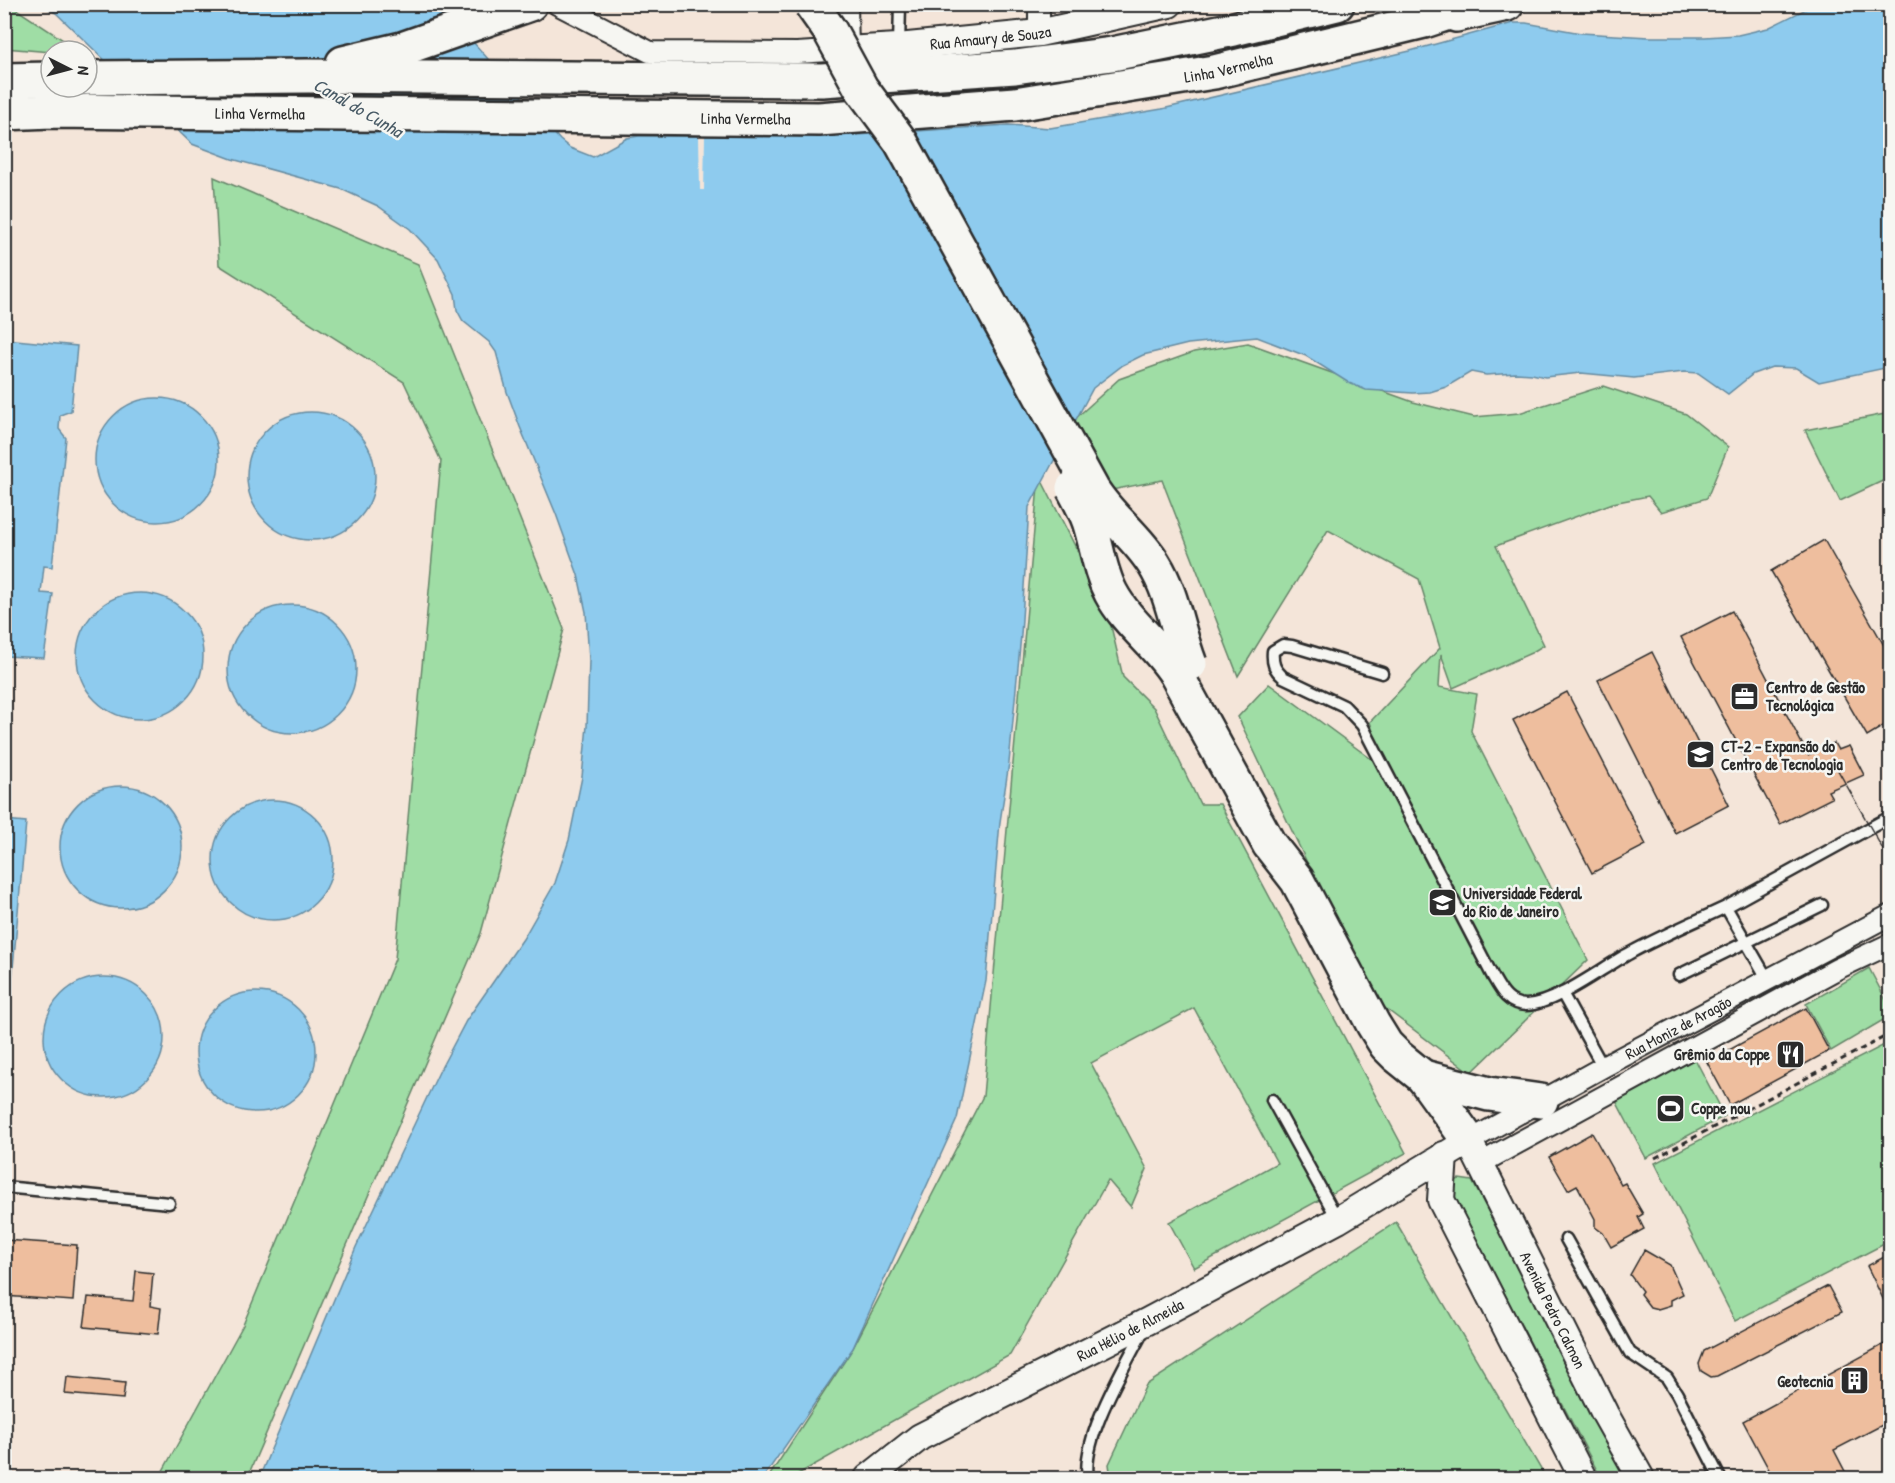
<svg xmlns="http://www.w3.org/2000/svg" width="1895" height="1483" font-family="'Patrick Hand',sans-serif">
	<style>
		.green { fill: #9fdda5; stroke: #658468; stroke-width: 1.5 }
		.water { fill: #8ecbee; stroke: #668ba0; stroke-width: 1.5 }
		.pier { fill: #f4e5d9 }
		.building { fill: #eebe9e; stroke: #2b2b2b; stroke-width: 1.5 }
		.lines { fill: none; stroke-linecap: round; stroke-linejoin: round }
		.service-casing { stroke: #2b2b2b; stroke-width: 15 }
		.minor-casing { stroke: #2b2b2b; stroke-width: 24 }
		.tertiary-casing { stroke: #2b2b2b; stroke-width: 30 }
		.motorway-casing { stroke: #2b2b2b; stroke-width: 38 }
		.path { stroke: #2b2b2b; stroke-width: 3; stroke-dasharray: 6 4.5; stroke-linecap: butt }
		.service { stroke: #f6f6f2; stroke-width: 10 }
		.minor { stroke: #f6f6f2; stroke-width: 20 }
		.tertiary { stroke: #f6f6f2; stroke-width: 26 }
		.motorway { stroke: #f6f6f2; stroke-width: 33 }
		.tram { stroke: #2b2b2b; stroke-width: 1.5 }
		.motorway-bridge-casing { stroke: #2b2b2b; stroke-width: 38; stroke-linecap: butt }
		.motorway-bridge { stroke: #f6f6f2; stroke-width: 33 }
		.labels { text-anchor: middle; stroke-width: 5; stroke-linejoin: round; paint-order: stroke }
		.street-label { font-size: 16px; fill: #2b2b2b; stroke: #f6f6f2 }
		.poi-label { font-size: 16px; font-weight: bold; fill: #2b2b2b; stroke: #f6f6f2; text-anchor: start }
		.water-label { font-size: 18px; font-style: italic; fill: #495b66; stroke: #f6f6f2 }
	</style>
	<rect width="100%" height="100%" fill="#f4e5d9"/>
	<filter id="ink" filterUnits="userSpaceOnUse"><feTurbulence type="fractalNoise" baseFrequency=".0167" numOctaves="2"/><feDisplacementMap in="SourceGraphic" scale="12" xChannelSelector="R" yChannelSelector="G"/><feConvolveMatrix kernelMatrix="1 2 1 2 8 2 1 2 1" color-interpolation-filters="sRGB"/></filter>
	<g filter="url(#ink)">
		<path class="green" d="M4,5H10L80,51L51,52L5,48Z
			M214,177L418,264L564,629L481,933L247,1478H159L243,1325L395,959L441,461L404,382L219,265Z
			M1248,343L1413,402L1474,417L1519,413L1603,386L1686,414L1728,447L1707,498L1661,512L1648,496L1613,503L1496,546L1544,645L1531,653L1453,688L1441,654L1439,687L1477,694L1471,731L1588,960L1471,1073L1381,1005L1310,869L1238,717L1269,684L1385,769L1370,722L1440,648L1419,579L1328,530L1238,676L1162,480L1112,490L1066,427L1119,379L1194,352Z
			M1890,413V479L1889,478L1840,501L1805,430Z
			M1039,475L1107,609L1123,677L1154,708L1200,804H1220L1406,1153L1194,1268L1169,1222L1277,1163L1194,1008L1091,1063L1147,1169L1131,1207L1108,1180L1010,1355L791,1478H768L853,1348L983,1096Z
			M1869,968L1890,1008V1016L1831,1051L1806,1004Z
			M1890,1042V1241L1735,1321L1655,1163Z
			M1694,1057L1725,1116L1646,1158L1615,1099Z
			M1459,1179L1472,1181L1630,1478H1601L1450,1189L1453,1182Z
			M1396,1222L1546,1478H1111L1109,1464L1146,1385Z"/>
		<path class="water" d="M42,5H432L466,34L560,140L570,148L593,157L627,138L639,136L856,135L1008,125L1050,128L1162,109L1410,51L1513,23H1526L1581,33L1649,37H1705L1738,35L1768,28L1814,5H1890V367L1819,382L1796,368L1772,367L1753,374L1728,394L1698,373L1684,372L1634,378L1581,373L1545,377L1532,374L1516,373L1486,375L1471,372L1446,387L1430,392L1413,393L1366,390L1349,383L1306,356L1257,337L1188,344L1143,355L1123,365L1093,388L1029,507L1021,635L1009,763L1000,822L986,981L957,1119L853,1348L763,1478H259L356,1247L439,1072L466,1021L523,939L555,883L569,840L582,777L587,726L589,660L586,612L578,575L556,514L520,427L507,392L496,352L489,342L463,321L457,310L455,294L438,259L410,229L378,206L341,189L232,159L192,144L56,13Z
			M5,339L77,346L71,411L60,415L59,429L66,438L52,567L44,566L41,593L53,594L44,658L5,656Z
			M95 460a62 62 0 1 1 124 0a62 62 0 1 1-124 0Z
			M247 476a64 64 0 1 1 128 0a64 64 0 1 1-128 0Z
			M77 656a63 63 0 1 1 126 0a63 63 0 1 1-126 0Z
			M228 669a64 64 0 1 1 128 0a64 64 0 1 1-128 0Z
			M60 847a61 61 0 1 1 122 0a61 61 0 1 1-122 0Z
			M213 860a60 60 0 1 1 120 0a60 60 0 1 1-120 0Z
			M5,820L26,822L5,1058L4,820Z
			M44 1037a60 60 0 1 1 120 0a60 60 0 1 1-120 0Z
			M196 1052a60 60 0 1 1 120 0a60 60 0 1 1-120 0Z"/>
		<path class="pier" d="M699,136H705L704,190H700Z"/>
		<path class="building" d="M1824,540L1890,656V722L1867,736L1771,571Z
			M1732,611L1808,755L1834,743L1838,750L1849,746L1864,775L1828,791L1832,798L1780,824L1681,637Z
			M1652,652L1729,805L1675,833L1598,680Z
			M1567,692L1646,845L1592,873L1513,720Z
			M1806,1008L1829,1051L1730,1105L1707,1062Z
			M1592,1133L1621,1185L1625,1183L1643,1214L1638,1217L1644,1229L1611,1247L1603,1233L1595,1227V1219L1577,1185L1568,1190L1549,1157Z
			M4,1240L77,1245L73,1301L4,1296Z
			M1644,1250L1670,1265L1683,1294L1671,1300V1305L1658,1309L1650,1307L1640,1294L1642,1291L1630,1275Z
			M1890,1254V1313L1867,1266Z
			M136,1271L153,1273L150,1306L161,1308L158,1334L84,1327L88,1297L133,1301Z
			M1828,1286L1842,1312L1717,1376L1711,1377L1701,1371L1699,1364L1704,1351Z
			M1890,1341V1421L1834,1450L1849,1479H1774L1743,1421Z
			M67,1377L125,1383L123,1399L65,1394Z"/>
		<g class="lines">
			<defs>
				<path id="service" d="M899,46L900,4
					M1382,673L1292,646L1283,645L1273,651C1272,663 1274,669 1283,677L1344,706L1362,725L1493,977C1501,991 1508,1005 1526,1005C1556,1004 1603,967 1630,953C1661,936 1694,922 1726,907L1768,980
					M1726,907L1890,817
					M1679,975L1822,905
					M1562,993L1603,1067
					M1272,1100L1338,1220
					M4,1187L169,1203
					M1566,1239L1630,1353L1667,1378L1677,1394L1720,1478
					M1088,1478C1081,1438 1125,1366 1144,1329"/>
				<g id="minor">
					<path d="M557,4L650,52L797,53L845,50"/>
					<path d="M1039,33V4"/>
					<path id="s1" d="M1469,1141L1603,1067L1890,915"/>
					<path d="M1481,1163L1837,969L1890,944"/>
				</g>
				<g id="tertiary">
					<path id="s2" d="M844,4L845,50L898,47L1039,33L1169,4"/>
					<path d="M1444,1155L1441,1200L1583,1478"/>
					<path id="s3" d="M868,1478L920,1437L1148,1321L1338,1220L1469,1141L1605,1414L1641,1478"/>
				</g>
				<g id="motorway">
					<path d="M1456,15L1507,4"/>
					<path d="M343,63L402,49L530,4"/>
					<path d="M87,78L308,76L822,80L1015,67L1112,54L1234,29L1337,4"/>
					<path d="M4,80L51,79"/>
					<path id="s4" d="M4,113L51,111L819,119L1015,104L1214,72L1424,21L1475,4"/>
					<path d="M1175,672L1269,844L1297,880L1373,1024L1386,1045L1397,1056L1423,1077L1469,1141"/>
					<path d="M1423,1077L1489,1094L1541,1101"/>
				</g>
			</defs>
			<use href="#service" class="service-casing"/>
			<use href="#minor" class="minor-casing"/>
			<use href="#tertiary" class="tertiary-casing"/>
			<use href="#motorway" class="motorway-casing"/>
			<path class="path" d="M1655,1158L1890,1034"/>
			<use href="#service" class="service"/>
			<use href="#minor" class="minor"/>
			<use href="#tertiary" class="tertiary"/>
			<use href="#motorway" class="motorway"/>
			<path class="tram" d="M1831,758L1890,862"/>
			<defs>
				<path id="motorway-bridge" d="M811,4L830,31L861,88L901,142L1092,489C1109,517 1137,536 1154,564C1173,594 1177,631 1190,664
					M1073,488C1079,499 1085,510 1089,521C1097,545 1099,570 1111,593C1127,623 1156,643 1175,672"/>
			</defs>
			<use href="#motorway-bridge" class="motorway-bridge-casing"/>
			<use href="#motorway-bridge" class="motorway-bridge"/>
		</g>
	</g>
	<defs>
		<symbol id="office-square" viewBox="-11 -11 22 22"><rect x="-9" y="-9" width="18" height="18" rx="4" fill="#2b2b2b" stroke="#f6f6f2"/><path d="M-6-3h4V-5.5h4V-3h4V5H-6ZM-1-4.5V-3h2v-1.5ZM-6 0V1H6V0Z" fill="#fff"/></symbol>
		<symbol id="university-square" viewBox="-11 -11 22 22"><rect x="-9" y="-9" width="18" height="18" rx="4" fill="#2b2b2b" stroke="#f6f6f2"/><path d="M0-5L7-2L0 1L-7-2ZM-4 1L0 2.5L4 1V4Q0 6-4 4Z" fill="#fff"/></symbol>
		<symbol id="restaurant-square" viewBox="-11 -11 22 22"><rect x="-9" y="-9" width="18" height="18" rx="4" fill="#2b2b2b" stroke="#f6f6f2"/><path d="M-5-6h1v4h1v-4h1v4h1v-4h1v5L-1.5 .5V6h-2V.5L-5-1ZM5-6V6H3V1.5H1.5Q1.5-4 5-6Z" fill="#fff"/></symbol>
		<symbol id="stadium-square" viewBox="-11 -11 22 22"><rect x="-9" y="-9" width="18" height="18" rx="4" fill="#2b2b2b" stroke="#f6f6f2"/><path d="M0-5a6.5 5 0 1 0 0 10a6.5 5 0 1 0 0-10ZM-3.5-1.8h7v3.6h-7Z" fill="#fff"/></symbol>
		<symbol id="building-square" viewBox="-11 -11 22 22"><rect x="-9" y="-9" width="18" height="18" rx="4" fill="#2b2b2b" stroke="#f6f6f2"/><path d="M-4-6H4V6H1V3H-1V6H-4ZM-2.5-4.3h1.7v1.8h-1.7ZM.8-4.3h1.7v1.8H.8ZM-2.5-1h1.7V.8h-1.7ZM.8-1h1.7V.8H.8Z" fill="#fff"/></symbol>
	</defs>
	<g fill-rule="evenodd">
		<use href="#office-square" x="1728" y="680" width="33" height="33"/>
		<use href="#university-square" x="1684" y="738" width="33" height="33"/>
		<use href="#university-square" x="1426" y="886" width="33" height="33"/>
		<use href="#restaurant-square" x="1774" y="1038" width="33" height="33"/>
		<use href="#stadium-square" x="1654" y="1092" width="33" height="33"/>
		<use href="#building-square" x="1838" y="1364" width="33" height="33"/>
	</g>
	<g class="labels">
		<g class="street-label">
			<text dy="6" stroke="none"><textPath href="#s2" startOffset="192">Rua Amaury de Souza</textPath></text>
			<text dy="6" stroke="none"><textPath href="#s4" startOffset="1228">Linha Vermelha</textPath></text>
			<text dy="6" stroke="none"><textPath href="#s4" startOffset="256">Linha Vermelha</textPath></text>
			<text dy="6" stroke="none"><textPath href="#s4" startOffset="742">Linha Vermelha</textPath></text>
			<text dy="6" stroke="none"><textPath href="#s1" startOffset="238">Rua Moniz de Aragão</textPath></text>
			<text dy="6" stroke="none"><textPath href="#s3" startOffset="879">Avenida Pedro Calmon</textPath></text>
			<text dy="6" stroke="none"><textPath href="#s3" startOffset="302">Rua Hélio de Almeida</textPath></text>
		</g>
		<g class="poi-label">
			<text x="1766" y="693">Centro de Gestão<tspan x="1766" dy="18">Tecnológica</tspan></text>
			<text x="1721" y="752">CT-2 - Expansão do<tspan x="1721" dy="18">Centro de Tecnologia</tspan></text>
			<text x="1463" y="899">Universidade Federal<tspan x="1463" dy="18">do Rio de Janeiro</tspan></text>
			<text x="1770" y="1060" text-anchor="end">Grêmio da Coppe</text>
			<text x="1691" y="1114">Coppe nou</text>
			<text x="1833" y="1387" text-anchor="end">Geotecnia</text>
		</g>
		<g class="water-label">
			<text transform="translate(358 108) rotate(30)" y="6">Canal do Cunha</text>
		</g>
	</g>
	<rect width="1895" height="1483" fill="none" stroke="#f6f6f2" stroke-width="24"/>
	<rect x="12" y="12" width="1871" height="1459" fill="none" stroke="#2b2b2b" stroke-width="2" filter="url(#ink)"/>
	<g transform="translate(69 69) rotate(96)"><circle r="28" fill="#f6f6f2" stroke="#a5a5a2" stroke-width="1.5"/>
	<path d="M0-4.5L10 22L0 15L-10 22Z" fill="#2b2b2b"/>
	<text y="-9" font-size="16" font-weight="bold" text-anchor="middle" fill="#2b2b2b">N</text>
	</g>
</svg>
